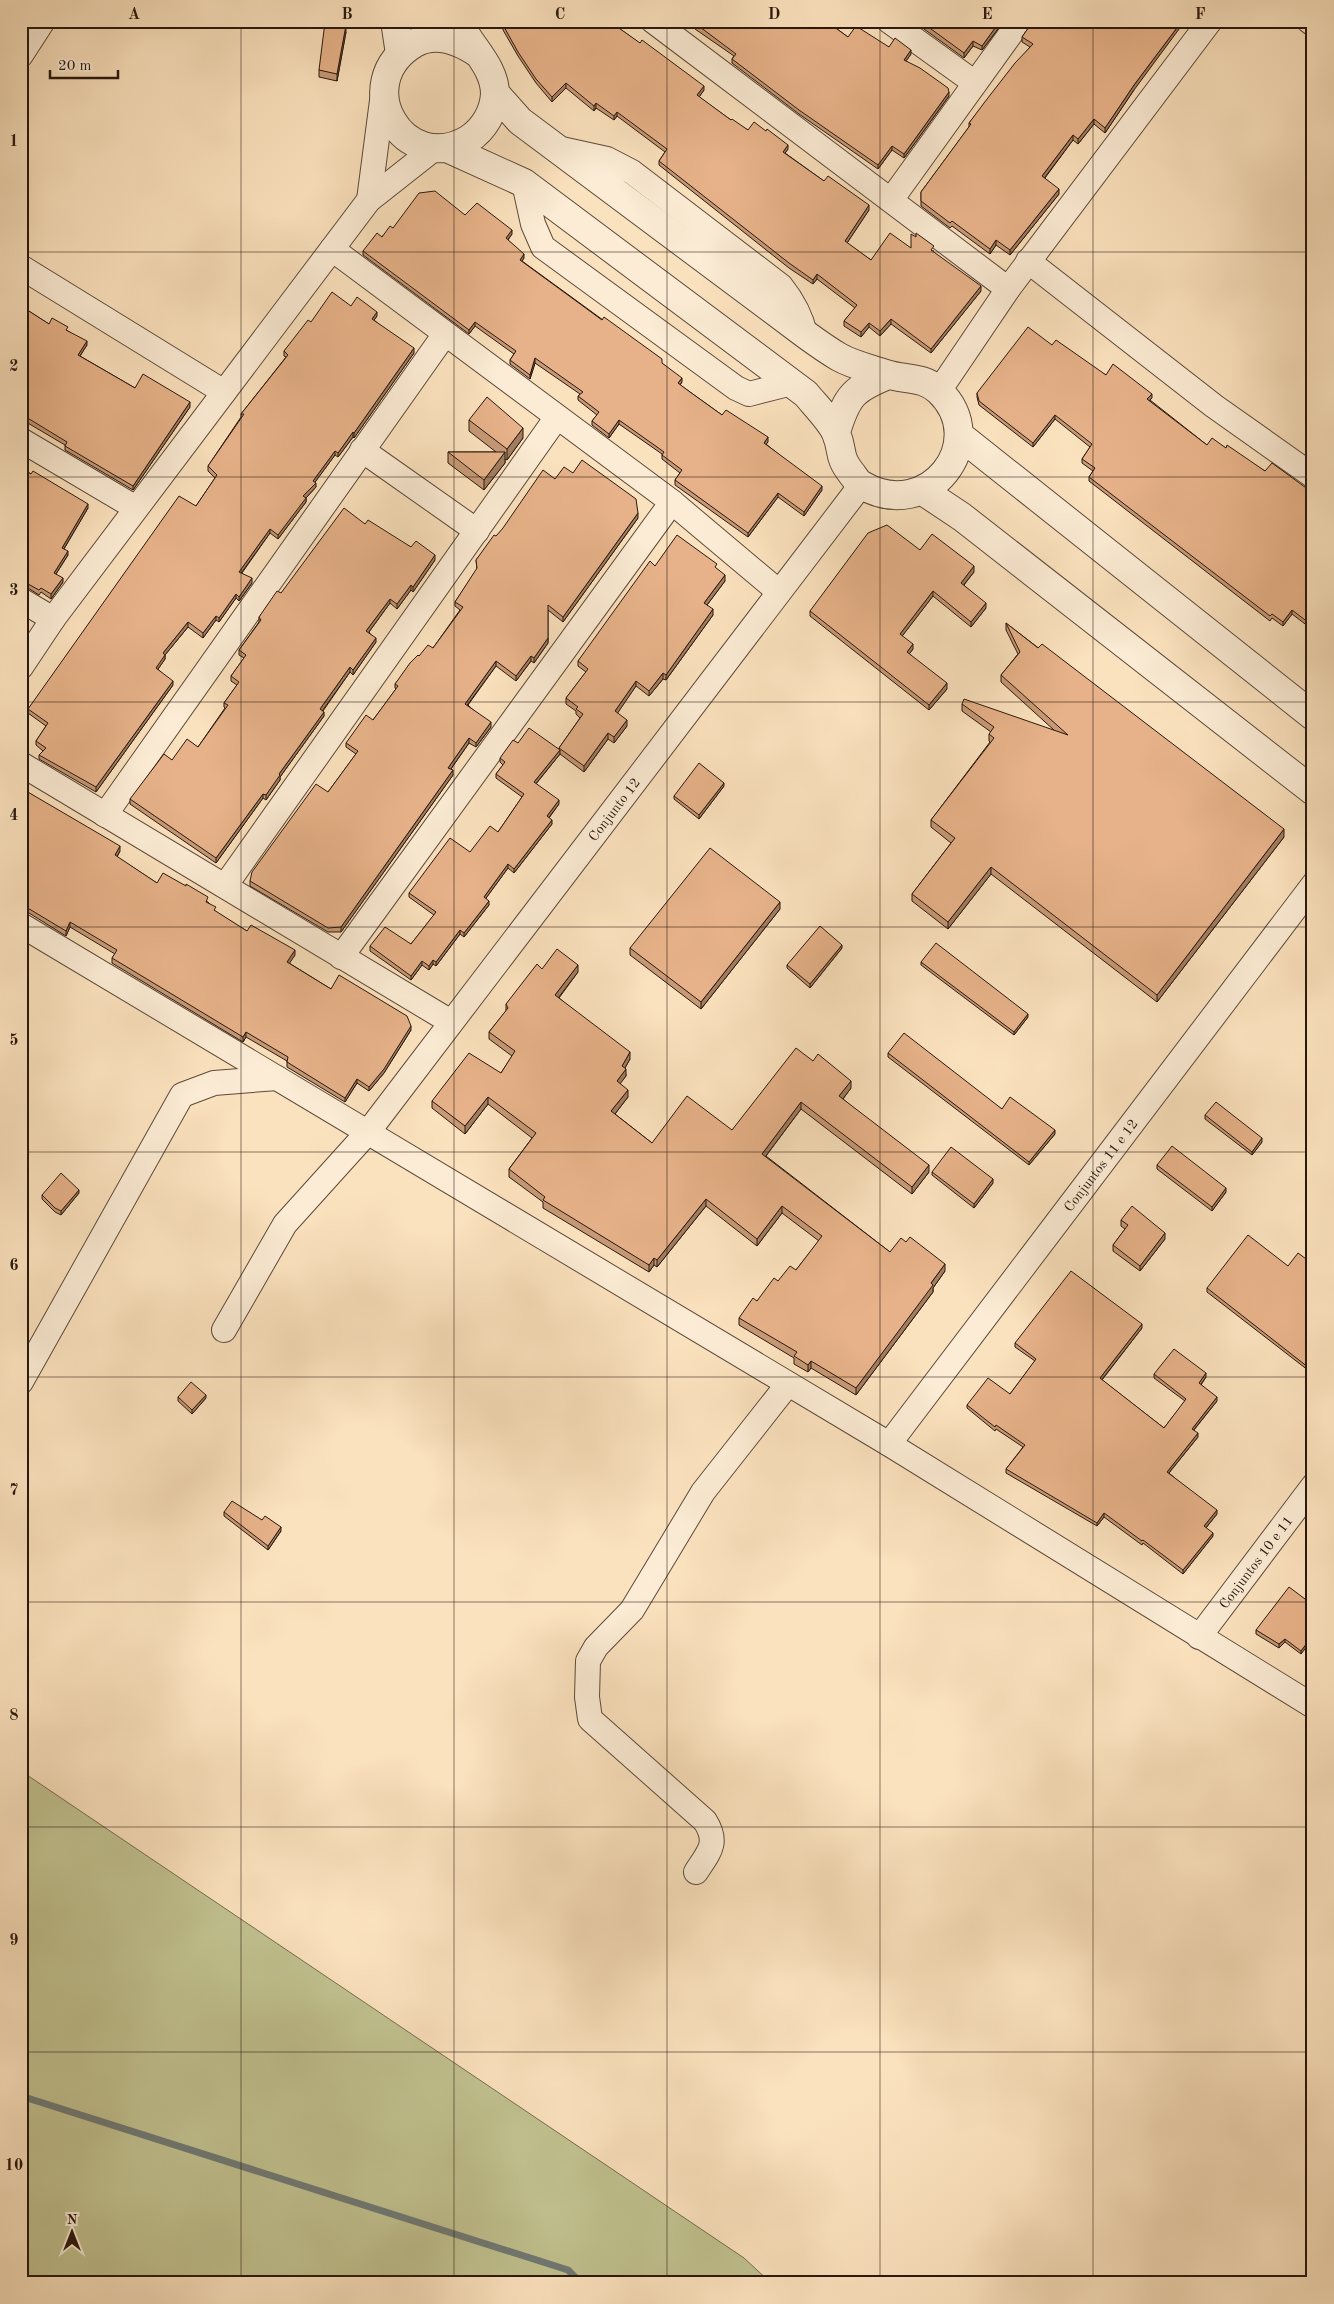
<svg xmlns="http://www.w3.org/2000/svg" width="1334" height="2304" font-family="'Old Standard TT',serif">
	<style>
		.green { fill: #c1c290; stroke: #746d4f }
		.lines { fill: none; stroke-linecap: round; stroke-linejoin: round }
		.stream { stroke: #707a75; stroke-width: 7 }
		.minor-casing { stroke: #5d4a3a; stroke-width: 26 }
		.tertiary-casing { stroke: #5d4a3a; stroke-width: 30 }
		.minor { stroke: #fcecd5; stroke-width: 24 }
		.tertiary { stroke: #fcecd5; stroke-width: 28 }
		.wall { fill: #c79976; stroke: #28180e }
		.shaded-wall { fill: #a27d60; stroke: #28180e }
		.building { fill: #e7b289; stroke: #28180e }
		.grid { fill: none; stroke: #28180e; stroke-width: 1; stroke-opacity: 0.55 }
		.labels { text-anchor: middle; stroke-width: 5; stroke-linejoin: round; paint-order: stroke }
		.street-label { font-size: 14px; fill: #28180e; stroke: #fcecd5 }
		.neatline { fill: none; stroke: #28180e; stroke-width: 2 }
		.grid-label { font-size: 16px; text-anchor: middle; font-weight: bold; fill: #28180e }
	</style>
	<rect width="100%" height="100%" fill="#fbe2be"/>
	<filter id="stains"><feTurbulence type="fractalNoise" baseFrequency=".004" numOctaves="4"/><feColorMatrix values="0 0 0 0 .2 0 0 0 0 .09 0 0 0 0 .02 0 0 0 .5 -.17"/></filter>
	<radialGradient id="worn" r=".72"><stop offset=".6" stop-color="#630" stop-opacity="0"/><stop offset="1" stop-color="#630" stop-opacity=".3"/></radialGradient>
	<path class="green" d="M21,1771L744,2258L771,2283H43L21,2272Z"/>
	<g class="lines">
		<path class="stream" d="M21,2096L568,2270L581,2283"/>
		<defs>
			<g id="minor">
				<path d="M653,21L1008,289"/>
				<path d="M889,21L975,83"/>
				<path d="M1309,21L1313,24"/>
				<path d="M21,55L43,21"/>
				<path d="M557,148L607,159L632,172L781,286C793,301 801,315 805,334"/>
				<path d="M524,183L533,224L543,247L736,388L749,394L792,383"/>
				<path d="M369,200L383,93"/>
				<path d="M891,200L1020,21"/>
				<path d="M332,249L672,502L779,592"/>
				<path d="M1028,261L1214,406L1313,476"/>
				<path d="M21,267L224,392"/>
				<path d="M939,391L1008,289L1210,21"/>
				<path d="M21,440L136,508"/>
				<path d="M362,450L477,531"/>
				<path d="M21,600L53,619"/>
				<path d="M21,667L53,619L369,200L435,148"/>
				<path d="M21,764L451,1022"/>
				<path d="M105,815L445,334"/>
				<path d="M225,886L557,417"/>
				<path d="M21,925L889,1444L1313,1706"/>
				<path d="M341,957L672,502"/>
				<path id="s1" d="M224,1330L285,1224L368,1132L861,485"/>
				<path d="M21,1382L182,1095L214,1083L277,1078"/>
				<path id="s2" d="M889,1444L1313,885"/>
				<path id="s3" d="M1199,1637L1313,1486"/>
				<path d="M696,1872C709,1852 719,1843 705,1821L590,1719L587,1697L588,1661L596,1647L632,1610L703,1492L788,1384"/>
			</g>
			<path id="tertiary" d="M395,21L400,54
				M459,21C460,27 464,32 468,38C479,55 495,72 495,94C494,112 484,129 469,139C404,178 347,83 415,43C437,31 460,41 479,54
				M447,148L524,183L806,394C814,404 831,421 836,433C844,452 837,455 852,474C855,478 858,483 862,485C928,524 992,442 939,391C924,376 904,380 886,374C871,369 853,365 839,357C827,350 816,342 805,334L520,121L495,93
				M836,432C847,396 853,389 888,375
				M959,435L1313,716
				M923,491L962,517L1313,791"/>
		</defs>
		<use href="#minor" class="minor-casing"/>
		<use href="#tertiary" class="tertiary-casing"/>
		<use href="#minor" class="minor"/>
		<use href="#tertiary" class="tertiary"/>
	</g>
	<path class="wall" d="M501,21H609L704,90L699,97L731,120L748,130L788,149L785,153L824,181L869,210L847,243L871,260L911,248L934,251L933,252L981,291L931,353L891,324L880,336L869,327L861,337L844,326V321L855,308L817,279L813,284L789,268L659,165V161L665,152L617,116L614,120L596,108L594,111L566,88L552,102L536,83L518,56L503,30V25Z
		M687,21H826L848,37L889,47L911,54L906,61L949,96L904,158L892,150L878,169L799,114L732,63V59L734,56L695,29Z
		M913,21H1004L982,50L973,46L964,58Z
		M1031,24L1134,90L1105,133L1094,124L1078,144L1073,140L1045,178L1059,194L1010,255L996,245L990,254L952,226L950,228L921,206V192L969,127V123L1030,47L1022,42V37Z
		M346,32L337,81L319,77V70Z
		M465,215L512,234L508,240L524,258L522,261L662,363L682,382L680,385L690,392L722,415L768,442L766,444L822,490L804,516L778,497L748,537L675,485V480L680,473L662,459V454L619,424L609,438L592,425V421L597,415L578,400V396L580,394L535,363L530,379L510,364V360L514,354L475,326L469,334L363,255V251L393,228Z
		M21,306L49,324L68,331L87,345L80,356L135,388L190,407L133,490L65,450V445L21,419Z
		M351,306L377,316L374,320L414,353L354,438L353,437L338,457L335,455L315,482L316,487L306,498V502L278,539L270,533L242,573L252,583L239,601L236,598L219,622L216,620L203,638L188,627L165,655V659L158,669L173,685L96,792L39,759V755L43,751L36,745V741L46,726L28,713V709L196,506L215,478L208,471V466L241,417V414L286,357L284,356V351L311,322Z
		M1052,345L1106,375L1152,398L1150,400L1207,445L1226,448L1265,471L1313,493V630L1292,614L1283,626L1272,618L1270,621L1089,481V477L1093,471L1082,463V459L1090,447L1055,419L1033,447L979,405L977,397V393Z
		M469,420L523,438L507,460L505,459V463L484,490L448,463V452H496L469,431Z
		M21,468L88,508L64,549L68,555L56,574L63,582L51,599L41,592L39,595L28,588L21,586Z
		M555,479L638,518L563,622L548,610V643L534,663L531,661L516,681L496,666L468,705L491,727L476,747L469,743L451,769L453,775L341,932H328L250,886V881L328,792L356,754L346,747V743L373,720L396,689L395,688V684L419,656L433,648L460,610L455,606V602L477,569L476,560L496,536Z
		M365,524L411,547L435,560L413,592L411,590L397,609L390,603L369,632L376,642L353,675L350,672L323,711L324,716L280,777V780L266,800L263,798L216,863L130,804V799L172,760L198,747L225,708L224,707V703L237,685L231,681V676L244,658L239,655V650L259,622V617L281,593Z
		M920,550L974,572L964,585L986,608L971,627L933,596L902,636L913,649L909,654L947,689L929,710L810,616V611Z
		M655,566L717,569L725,581L707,605L713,615L666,680L663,679L649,696L636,686L617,713L627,726L614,743L608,739L584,772L560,754L536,784L559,804L549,818L552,824L514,873L508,868L486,898L489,905L464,937L460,934L436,966L433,964L429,970L422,965L411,980L370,951V946L411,944L434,915L409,897V893L470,852L498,832L522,797L496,778V774L503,765L500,762V758L518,743L559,749V748L580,718L576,714V711L566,704V698L586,672L578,666V661Z
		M1006,623L1284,837L1157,1002L991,874L948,929L912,901V894L951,843L931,827V820L990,742L989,741V734L991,732L962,711V704L1055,731L1001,682V675L1018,654L1006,630Z
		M724,786L699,819L674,799V796Z
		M21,788L120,851L117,857L157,883L208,902L216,912L247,931L295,955L289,963L331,989L411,1030L384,1073L369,1091L357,1083L345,1102L287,1067V1061L246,1037L243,1042L112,963V958L115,954L70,927L66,936L21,908Z
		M780,909L701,1009L630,955V948Z
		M842,948L810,988L787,968V965Z
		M921,962L1028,1017L1014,1035L921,965Z
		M542,969L578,972L559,998L630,1059L625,1068L626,1076L620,1083L628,1097L615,1114L652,1143L732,1130L813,1061L851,1088L843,1099L929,1172L912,1194L801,1109L766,1156L890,1252L945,1271L933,1288V1292L856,1395L811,1368L808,1372L794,1364V1358L739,1325V1318L778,1281L796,1270L819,1241L782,1213L757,1246L706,1206L657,1267L654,1265L649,1272L543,1208V1202L509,1177V1169L532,1138L488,1104L465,1134L432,1108V1101L501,1073L512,1056L489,1039V1032L506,1011V1004Z
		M888,1053L1002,1109L1055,1134L1029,1165L888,1057Z
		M1205,1115L1262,1142L1252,1155L1205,1119Z
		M1157,1165L1226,1192L1212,1211L1157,1169Z
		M932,1172L993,1183L974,1208L932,1175Z
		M1313,1190V1201L1309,1198V1194Z
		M79,1193L61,1215L55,1212L42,1199V1195Z
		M1121,1220L1165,1239L1140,1271L1113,1251V1245L1125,1229L1121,1226Z
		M1313,1264V1374L1207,1292V1288L1288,1266Z
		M1142,1328L1102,1380L1164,1428L1185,1401L1154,1378V1374L1206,1377L1201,1385L1217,1401L1194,1430L1198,1437L1169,1473L1217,1514L1206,1528L1213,1536L1183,1574L1143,1543L1142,1545L1104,1517L1097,1526L1006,1473V1469L1023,1447L996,1429L995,1431L967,1408V1405L1010,1394L1035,1361L1015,1347V1343Z
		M178,1397L206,1398L192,1414L178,1401Z
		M224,1512L262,1520L281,1531L268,1550L224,1516Z
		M1313,1605L1301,1654L1285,1642L1279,1648L1256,1634V1630Z"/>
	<path class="shaded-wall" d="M1000,21H1004L982,50V46Z
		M1182,21H1185L1134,90L1105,133V128L1134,85Z
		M346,25V32L337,81V74Z
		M973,41V46L964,58V53Z
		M911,50V54L904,64V60Z
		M566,83V88L552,102V97Z
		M704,86V90L697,100V95Z
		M949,92V96L904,158V154Z
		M596,103V108L594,111V106Z
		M617,112V116L614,120V116Z
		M1094,119V124L1078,144V139Z
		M1073,135V140L1042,181V176Z
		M788,145V149L783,156V152Z
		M892,146V150L878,169V165Z
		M1059,189V194L1010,255V250Z
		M869,205V210L845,246V241Z
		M512,230V234L506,242V238Z
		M996,240V245L990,254V249Z
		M524,254V258L520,264V260Z
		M817,274V279L813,284V280Z
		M981,286V291L931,353V349Z
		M377,312V316L372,323V319Z
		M891,319V324L880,336V331Z
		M475,322V326L469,334V330Z
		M869,323V327L861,337V332Z
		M87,341V345L78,359V355Z
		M414,348V353L354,438V433Z
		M535,358V363L530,379V375Z
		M682,378V382L678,387V383Z
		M1152,394V398L1147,403V399Z
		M190,402V407L133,490V486Z
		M1055,415V419L1033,447V443Z
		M619,420V424L609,438V434Z
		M523,428V438L507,460V449Z
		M353,432V437L338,457V453Z
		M768,437V442L764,447V443Z
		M335,451V455L313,485V481Z
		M505,452V463L484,490V480Z
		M316,483V487L306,498V502L278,539V535L303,496Z
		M822,486V490L804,516V512Z
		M778,493V497L748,537V533Z
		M88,504V508L62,552V548Z
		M638,513V518L563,622V617Z
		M270,529V533L239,576V572Z
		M68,551V555L54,577V573Z
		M435,555V560L413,592V587Z
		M974,566V572L961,588V583Z
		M725,575V581L704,609V603Z
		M63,578V582L51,599V594Z
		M252,578V583L239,601V597Z
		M411,585V590L397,609V604Z
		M933,591V596L900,639V634Z
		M236,594V598L219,622V618Z
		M390,599V603L366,636V631Z
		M986,603V608L971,627V622Z
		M713,609V615L666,680V675Z
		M1292,610V614L1283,626V622Z
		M216,616V620L203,638V633Z
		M188,622V627L165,655V659L156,672V668L163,653Z
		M376,638V642L353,675V670Z
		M548,638V643L534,663V658Z
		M913,644V649L907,657V652Z
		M531,656V661L516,681V676Z
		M496,661V666L465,708V704Z
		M350,667V672L320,714V709Z
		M663,673V679L649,696V691Z
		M173,681V685L96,792V787Z
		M636,681V686L615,717V711Z
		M947,683V689L929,710V705Z
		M324,712V716L280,777V780L266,800V795L279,774Z
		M627,720V726L614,743V737Z
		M491,722V727L476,747V743Z
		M608,733V739L584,772V766Z
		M469,738V743L448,773V768Z
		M560,750V754L534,786V782Z
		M453,770V775L341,932V927Z
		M724,783V786L699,819V815Z
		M263,794V798L216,863V858Z
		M559,800V804L547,820V816Z
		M552,820V824L514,873V869Z
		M1284,829V837L1157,1002V995Z
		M120,846V851L115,860V855Z
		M508,864V868L484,901V897Z
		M991,867V874L948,929V922Z
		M489,901V905L464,937V933Z
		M780,902V909L701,1009V1002Z
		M70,922V927L66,936V931Z
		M460,930V934L436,966V962Z
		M842,945V948L810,988V984Z
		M295,950V955L287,967V962Z
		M433,960V964L429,970V966Z
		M422,961V965L411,980V976Z
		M578,965V972L555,1002V995Z
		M1028,1014V1017L1014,1035V1032Z
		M411,1026V1030L384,1073L369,1091V1087Z
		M246,1032V1037L243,1042V1037Z
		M630,1052V1059L622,1073V1066Z
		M626,1069V1076L617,1088V1081Z
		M357,1079V1083L345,1102V1098Z
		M851,1081V1088L839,1104V1096Z
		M628,1090V1097L611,1119V1111Z
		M488,1097V1104L465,1134V1126Z
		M801,1102V1109L762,1161V1154Z
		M1055,1130V1134L1029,1165V1162Z
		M1262,1138V1142L1252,1155V1152Z
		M929,1165V1172L912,1194V1187Z
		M993,1179V1183L974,1208V1204Z
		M1226,1188V1192L1212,1211V1207Z
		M79,1190V1193L61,1215V1211Z
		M706,1199V1206L657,1267V1260Z
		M782,1206V1213L757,1246V1239Z
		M1165,1233V1239L1140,1271V1266Z
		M654,1258V1265L649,1272V1265Z
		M945,1264V1271L933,1288V1292L856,1395V1388L931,1283Z
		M1142,1324V1328L1100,1382V1378Z
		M811,1361V1368L808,1372V1365Z
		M1206,1373V1377L1199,1387V1383Z
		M206,1395V1398L192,1414V1410Z
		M1217,1397V1401L1192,1432V1429Z
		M1198,1433V1437L1167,1475V1472Z
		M1217,1510V1514L1204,1530V1526Z
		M1104,1513V1517L1097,1526V1523Z
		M281,1527V1531L268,1550V1546Z
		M1213,1533V1536L1183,1574V1570Z
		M1313,1635V1639L1301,1654V1651Z
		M1285,1639V1642L1279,1648V1644Z"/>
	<path class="building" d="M503,21H609L640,43L642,40L704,86L697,95L731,120L732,119L748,130L754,122L766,131L767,129L788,145L783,152L824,181L828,176L869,205L845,241L871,260L890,233L911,248V234L916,237V233L934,246L931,250L981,286L931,349L891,319L880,331L869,323L861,332L844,321L857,305L817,274L813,280L789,263L659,161L667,149L617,112L614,116L596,103L594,106L566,83L552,97L536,79L518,52L503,25L504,24Z
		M692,21H826L848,37L856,26L889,47L895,38L911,50L904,60L920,68L948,88L949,92L904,154L892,146L878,165L799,110L732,59L736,54Z
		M920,21H1000L982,46L973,41L964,53Z
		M1032,21H1182L1134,85L1105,128L1094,119L1078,139L1073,135L1042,176L1059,189L1010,250L996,240L990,249L952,221L950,223L921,201V192L971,124L969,123L984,103L1015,63L1033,44L1022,37L1031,24Z
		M325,22L346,25L337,74L319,70Z
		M435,191L465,215L477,203L512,230L506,238L524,254L520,260L602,320L604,317L662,359V363L682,378L678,383L690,392L722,415L726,410L768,437L764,443L822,486L804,512L778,493L748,533L675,480L682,470L662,455L664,452L619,420L609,434L592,421L599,412L578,396L583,392L535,358L530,375L510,360L516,351L475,322L469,330L363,251L377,233L382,237L390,226L393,228L419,193Z
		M332,292L351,306L357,297L377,312L372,319L414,348L354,433L353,432L338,453L335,451L313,481L316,483L303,496L306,498L278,535L270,529L239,572L252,578L239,597L236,594L219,618L216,616L203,633L188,622L163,653L165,655L156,668L173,681L96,787L39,755L46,748L36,741L48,723L28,709L179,496L196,506L217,475L208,466L244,414H241L288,355L284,351L308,320L311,322Z
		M21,306L49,324L52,318L68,327L66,330L87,341L78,355L135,388L143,374L190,402L133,486L65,446L67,442L21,414Z
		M1028,327L1052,345L1056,340L1106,375L1113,364L1152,394L1147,399L1207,445L1212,438L1226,448L1227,445L1265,471L1272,463L1313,493V626L1292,610L1283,622L1272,614L1270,616L1089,477L1095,468L1082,459L1092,444L1055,415L1033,443L979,401L977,393Z
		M487,397L523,428L507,449L469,420Z
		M448,452H505L484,480Z
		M582,460L636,499L638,513L563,617L548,605V638L534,658L531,656L516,676L496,661L465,704L491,722L476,743L469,738L448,768L453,770L341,927L328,928L250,881L252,872L316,784L328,792L358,751L346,743L366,715L373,720L398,686L395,684L410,663L418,655L419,656L428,645L433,648L463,607L455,602L477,568L476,560L494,535L496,536L503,528L543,470L555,479L564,467L573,473Z
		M21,468L31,474L33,471L88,504L62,548L68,551L54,573L63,578L51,594L41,588L39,590L28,584L21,582Z
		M344,508L365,524L368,520L411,547L416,541L435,555L413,587L411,585L397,604L390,599L366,631L376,638L353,670L350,667L320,709L324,712L279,774L280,775L266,795L263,794L216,858L130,799L164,754L172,760L187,739L198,747L228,705L224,703L239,682L231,676L246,655L239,650L261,620L259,617L277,591L281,593Z
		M887,525L920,550L932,534L974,566L961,583L986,603L971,622L933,591L900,634L913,644L907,652L947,683L929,705L810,611L868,533Z
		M677,535L717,564L715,567L725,575L704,603L713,609L666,675L663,673L649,691L636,681L615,711L627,720L614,737L608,733L584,766L559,748L583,714L576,709L578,707L566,698L588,669L578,661L650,561L655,566Z
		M1006,623L1038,648L1042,644L1284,829L1157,995L991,867L948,922L912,894L955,838L931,820L994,738L989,734L994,727L962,704L964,699L1068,735L1001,675L1020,652Z
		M529,728L560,750L534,782L559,800L547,816L552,820L514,869L508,864L484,897L489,901L464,933L460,930L436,962L433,960L429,966L422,961L411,976L370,946L385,927L411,944L436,912L409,893L450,838L470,852L490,826L498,832L524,794L496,774L505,762L500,758L513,740L518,743Z
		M699,763L724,783L699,815L674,796Z
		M21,788L120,846L115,855L157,883L163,873L186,886V884L208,897L206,902L216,907L214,910L247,931L251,925L295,950L287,962L331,989L339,975L407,1016L411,1026L384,1069L369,1087L357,1079L345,1098L287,1062L288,1057L246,1032L243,1037L112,958L117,950L70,922L66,931L21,904Z
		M710,848L780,902L701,1002L630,948Z
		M820,926L842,945L810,984L787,965Z
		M936,943L1028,1014L1014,1032L921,962Z
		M557,949L578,965L555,995L630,1052L622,1066L626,1069L617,1081L628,1090L611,1111L652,1143L687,1096L732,1130L796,1048L813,1061L818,1054L851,1081L839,1096L929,1165L912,1187L801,1102L762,1154L890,1252L901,1238L906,1242L910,1237L945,1264L931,1283L933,1285L856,1388L811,1361L808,1365L794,1356L797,1352L739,1318L753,1298L757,1301L774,1278L778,1281L790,1266L796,1270L822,1236L782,1206L757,1239L706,1199L657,1260L654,1258L649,1265L543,1200L545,1197L509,1169L536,1133L488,1097L465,1126L432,1101L469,1053L501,1073L515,1051L489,1032L508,1008L506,1004L537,964L542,969Z
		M904,1033L1002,1109L1010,1097L1055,1130L1029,1162L888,1053Z
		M1216,1102L1262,1138L1252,1152L1205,1115Z
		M1172,1146L1226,1188L1212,1207L1157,1165Z
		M951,1147L993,1179L974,1204L932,1172Z
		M61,1173L79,1190L61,1211L55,1208L42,1195Z
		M1313,1190V1197L1309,1194Z
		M1132,1206L1165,1233L1140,1266L1113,1245L1128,1225L1121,1220Z
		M1248,1235L1288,1266L1298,1253L1313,1264V1371L1207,1288Z
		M1071,1271L1142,1324L1100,1378L1164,1428L1186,1399L1154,1374L1174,1349L1206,1373L1199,1383L1217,1397L1192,1429L1198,1433L1167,1472L1217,1510L1204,1526L1213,1533L1183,1570L1143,1540L1142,1541L1104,1513L1097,1523L1006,1469L1025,1445L996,1425L995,1427L967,1405L988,1378L1010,1394L1036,1359L1015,1343Z
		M191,1382L206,1395L192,1410L178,1397Z
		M232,1501L262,1520L265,1516L281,1527L268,1546L224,1512Z
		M1289,1587L1313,1605V1635L1301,1651L1285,1639L1279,1644L1256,1630Z"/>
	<path class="grid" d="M241,21V2283M454,21V2283M667,21V2283M880,21V2283M1093,21V2283M21,252H1313M21,477H1313M21,702H1313M21,927H1313M21,1152H1313M21,1377H1313M21,1602H1313M21,1827H1313M21,2052H1313"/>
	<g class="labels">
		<g class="street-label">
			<text dy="5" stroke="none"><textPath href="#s1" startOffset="652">Conjunto 12</textPath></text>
			<text dy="5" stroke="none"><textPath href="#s2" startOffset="350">Conjuntos 11 e 12</textPath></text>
			<text dy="5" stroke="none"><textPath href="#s3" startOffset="94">Conjuntos 10 e 11</textPath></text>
		</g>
	</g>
	<rect width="1334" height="2304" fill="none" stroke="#fbe2be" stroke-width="55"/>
	<g transform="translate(72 2232)" stroke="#fcecd5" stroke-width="4" paint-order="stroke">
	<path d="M0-4L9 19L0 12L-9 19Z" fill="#28180e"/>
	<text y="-8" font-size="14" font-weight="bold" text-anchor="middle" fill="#28180e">N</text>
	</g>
	<path d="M50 70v8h68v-8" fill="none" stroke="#28180e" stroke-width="2.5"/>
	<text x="58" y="70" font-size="15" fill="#28180e" stroke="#fcecd5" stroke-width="4" paint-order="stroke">20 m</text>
	<rect x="28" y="28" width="1278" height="2248" class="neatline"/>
	<g class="grid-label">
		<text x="134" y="19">A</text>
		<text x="347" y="19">B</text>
		<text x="560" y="19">C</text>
		<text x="774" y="19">D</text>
		<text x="987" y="19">E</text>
		<text x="1200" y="19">F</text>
		<text x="14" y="146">1</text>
		<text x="14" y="371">2</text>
		<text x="14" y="595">3</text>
		<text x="14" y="820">4</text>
		<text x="14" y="1045">5</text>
		<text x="14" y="1270">6</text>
		<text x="14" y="1495">7</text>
		<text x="14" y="1720">8</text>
		<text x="14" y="1945">9</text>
		<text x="14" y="2170">10</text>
	</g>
	<rect width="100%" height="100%" filter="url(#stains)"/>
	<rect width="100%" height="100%" fill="url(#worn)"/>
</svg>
